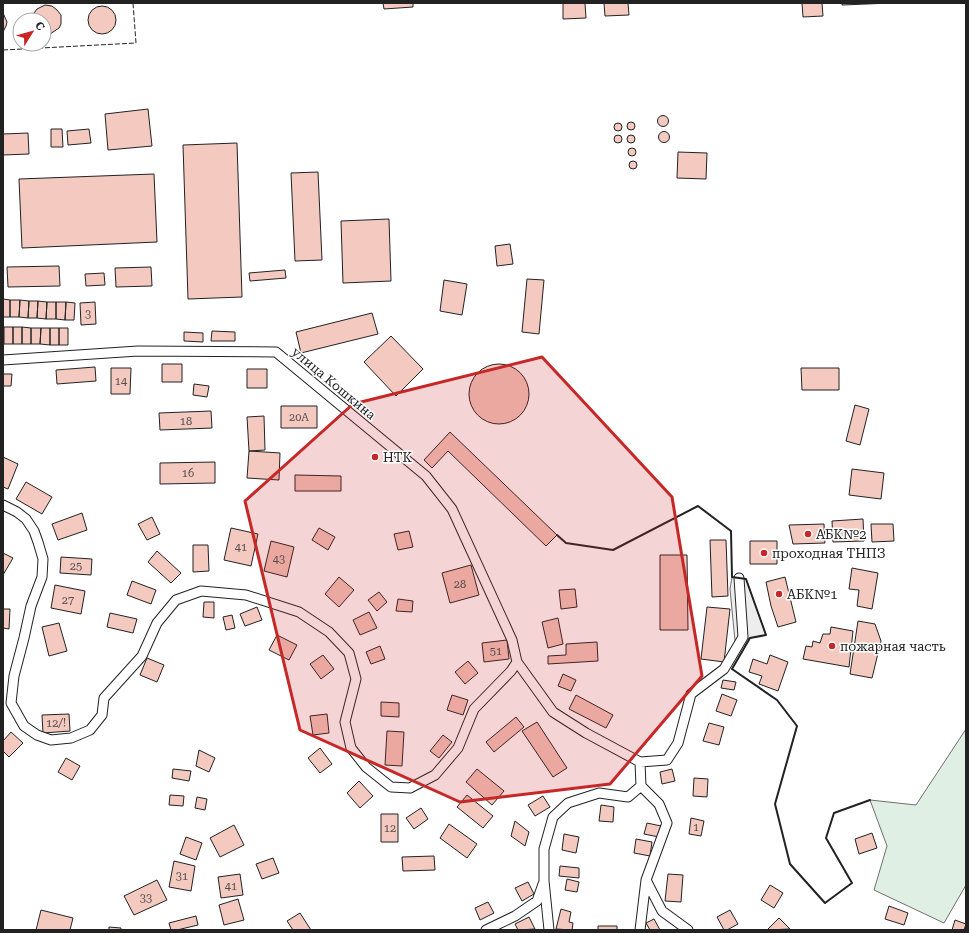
<svg xmlns="http://www.w3.org/2000/svg" width="969" height="933" font-family="'Roboto Serif',serif">
	<style>
		.green { fill: #e0efe3; stroke: #6f6f6f }
		.parking { fill: #ededed; stroke: #6f6f6f }
		.building { fill: #f3c9c0; stroke: #222 }
		.lines { fill: none; stroke-linecap: round; stroke-linejoin: round }
		.minor-casing { stroke: #222; stroke-width: 11 }
		.minor { stroke: #fff; stroke-width: 9 }
		.fence { stroke: #222; stroke-width: 1; stroke-dasharray: 5 2; stroke-linecap: butt }
		.wall { stroke: #222; stroke-width: 2 }
		.marked { fill: #c62828; fill-opacity: 0.2; stroke: #c62828; stroke-width: 3; stroke-linejoin: round }
		.poi-dot { fill: #c62828; stroke: #fff; stroke-width: 1.5 }
		.labels { text-anchor: middle; stroke-width: 3; stroke-linejoin: round; paint-order: stroke }
		.number-label { font-size: 11px; fill: #564c4a }
		.street-label { font-size: 13px; fill: #222; stroke: #fff }
		.poi-label { font-size: 13px; fill: #222; stroke: #fff; text-anchor: start }
	</style>
	<rect width="100%" height="100%" fill="#fff"/>
	<path class="green" d="M966,729V885L944,923L874,890L887,846L870,800L916,805Z"/>
	<path class="parking" d="M732,577L746,579L766,635L735,641L730,589Z"/>
	<path class="building" d="M383,3H413V7L384,9Z
		M563,3H585L586,18L563,19Z
		M604,3H628L629,15L605,16Z
		M802,3H822L823,16L803,17Z
		M842,3H891L842,5Z
		M45,5L52,6L57,10L61,15V24L59,28L50,34L44,33V20H33L34,13L37,9Z
		M88 20a14 14 0 1 1 28 0a14 14 0 1 1-28 0Z
		M3,13L7,22L6,26L3,32Z
		M148,109L152,146L108,150L105,114Z
		M657.5 121a5.5 5.5 0 1 1 11 0a5.5 5.5 0 1 1-11 0Z
		M627 126a4 4 0 1 1 8 0a4 4 0 1 1-8 0Z
		M614 127a4 4 0 1 1 8 0a4 4 0 1 1-8 0Z
		M51,129H62L63,147H51Z
		M89,129L91,143L68,145L67,131Z
		M658.5 137a5.5 5.5 0 1 1 11 0a5.5 5.5 0 1 1-11 0Z
		M28,133L29,154L3,155V134Z
		M614 139a4 4 0 1 1 8 0a4 4 0 1 1-8 0Z
		M627 139a4 4 0 1 1 8 0a4 4 0 1 1-8 0Z
		M237,143L242,297L188,299L183,145Z
		M628 152a4 4 0 1 1 8 0a4 4 0 1 1-8 0Z
		M678,152L707,153L706,179L677,178Z
		M629 165a4 4 0 1 1 8 0a4 4 0 1 1-8 0Z
		M318,172L322,260L295,261L291,173Z
		M154,174L157,242L22,248L19,179Z
		M389,219L391,281L343,283L341,221Z
		M510,244L513,264L497,266L495,246Z
		M59,266L60,286L8,287L7,267Z
		M151,267L152,286L116,287L115,268Z
		M285,270L286,278L250,281L249,273Z
		M104,273L105,285L86,286L85,274Z
		M527,279L544,280L539,334L522,332Z
		M444,280L467,284L462,315L440,311Z
		M3,299L10,300V317H3Z
		M10,300H20L19,317H10Z
		M20,300L29,301L28,318L19,317Z
		M29,301H38L37,318H28Z
		M38,301L47,302L46,319L37,318Z
		M47,302H56V319H46Z
		M56,302H66L65,320L56,319Z
		M66,302L75,303L74,320H65Z
		M95,302L96,324L81,325L80,303Z
		M372,313L378,334L301,353L296,332Z
		M4,327H13V344H4Z
		M13,327H22V344H13Z
		M22,327L31,328V344H22Z
		M31,328H41L40,344H31Z
		M41,328H50V345L40,344Z
		M50,328H59V345H50Z
		M59,328H68V345H59Z
		M212,331L235,332V341H211Z
		M184,332L203,333V342L184,341Z
		M391,336L423,369L396,396L364,362Z
		M162,364H182V382H162Z
		M469 394a30 30 0 1 1 60 0a30 30 0 1 1-60 0Z
		M95,367L96,381L57,384L56,370Z
		M111,368H131L130,394H111Z
		M801,368H839V390H802Z
		M247,369H267V388H247Z
		M3,374H12L11,386H3Z
		M194,384L209,386L207,397L193,395Z
		M855,405L869,409L860,445L846,441Z
		M281,406H317V428H281Z
		M211,411L212,428L160,430L159,413Z
		M264,416L265,450L249,451L247,417Z
		M450,432L557,535L546,546L448,451L432,468L424,460Z
		M249,451L280,453L279,480L247,478Z
		M3,457L18,464L8,489L3,487Z
		M215,462V483L160,484V463Z
		M852,469L884,473L881,499L849,495Z
		M295,475L341,476V491H295Z
		M26,482L52,497L42,514L16,499Z
		M82,513L87,530L58,540L52,524Z
		M152,517L160,534L147,540L138,524Z
		M863,519L864,541L833,542L832,521Z
		M824,524L825,543L793,544L789,525Z
		M871,524H893L894,541L872,542Z
		M231,528L258,534L251,566L224,560Z
		M319,528L335,537L328,550L312,540Z
		M409,531L413,547L398,550L394,534Z
		M710,540H726L728,596L712,597Z
		M271,541L294,547L287,577L264,571Z
		M750,541H777V564H750Z
		M193,545H208L209,571L193,572Z
		M157,551L181,573L171,583L148,562Z
		M3,553L13,558L3,575Z
		M660,555H687L688,630H660Z
		M61,557L92,559L91,575L60,573Z
		M471,565L479,595L450,603L442,573Z
		M852,568L878,573L872,609L857,606L859,590L849,589Z
		M339,577L354,590L339,607L325,594Z
		M785,577L796,622L778,627L771,606L766,582Z
		M132,581L156,590L151,604L127,595Z
		M55,585L85,591L81,614L51,608Z
		M575,589L577,607L561,609L559,590Z
		M379,592L387,602L377,611L368,600Z
		M398,599L413,601L412,612L396,611Z
		M204,602H214V618L203,617Z
		M257,607L262,620L245,626L240,614Z
		M707,607L730,609L724,662L701,659Z
		M3,609H10L9,629L3,628Z
		M369,612L377,628L360,635L353,620Z
		M110,613L137,619L133,633L107,627Z
		M232,615L235,628L226,630L223,617Z
		M558,618L563,644L548,648L542,622Z
		M858,621L875,624L881,641L872,678L850,674Z
		M59,623L67,651L49,656L42,627Z
		M831,627L853,631L849,667L803,659L806,646L812,647L813,641L820,643L823,634H830Z
		M277,635L297,645L289,660L269,650Z
		M507,640L509,659L484,662L482,643Z
		M597,642L598,661L548,664V656L566,655V644Z
		M380,646L385,659L371,664L366,652Z
		M323,655L334,669L321,679L310,664Z
		M770,655L788,662L778,691L759,684L762,676L749,672L753,659L767,664Z
		M147,658L164,665L157,682L140,675Z
		M468,661L478,673L465,684L455,672Z
		M563,674L576,680L571,691L558,686Z
		M723,680L736,682L734,690L721,688Z
		M722,694L737,700L731,716L716,711Z
		M452,695L468,700L463,715L447,710Z
		M576,695L613,715L606,728L569,709Z
		M381,702L399,703V717L381,716Z
		M69,714L70,731L43,733L42,715Z
		M327,714L329,733L313,735L310,716Z
		M516,717L524,727L494,752L486,742Z
		M537,722L567,768L553,777L522,731Z
		M709,723L724,727L719,745L703,741Z
		M387,731L404,732L402,766L385,765Z
		M11,732L23,743L9,757L3,751V741Z
		M443,735L452,742L439,758L430,751Z
		M320,748L332,764L320,773L308,758Z
		M199,750L215,758L209,772L196,766Z
		M66,758L80,766L72,780L58,772Z
		M173,769L191,771L189,781L172,778Z
		M477,769L504,791L492,805L466,782Z
		M672,769L675,781L662,784L660,772Z
		M694,778L708,779L707,797L693,796Z
		M359,781L373,796L360,808L347,793Z
		M170,795L184,796L183,806L169,805Z
		M467,795L493,816L483,828L457,807Z
		M543,796L550,807L535,816L528,805Z
		M197,797L207,799L205,810L195,808Z
		M601,805L614,807L613,822L599,821Z
		M421,808L428,819L414,829L406,818Z
		M381,814H398V842H381Z
		M691,818L704,821L701,836L689,834Z
		M515,821L529,832L525,846L511,836Z
		M647,823L661,826L659,837L644,834Z
		M449,824L477,844L467,858L440,838Z
		M234,825L244,845L220,857L210,838Z
		M872,833L877,848L859,854L855,839Z
		M564,834L579,837L576,853L562,850Z
		M186,837L202,843L196,860L180,854Z
		M636,839L652,842L650,856L634,853Z
		M434,856L435,870L403,871L402,857Z
		M273,858L279,873L262,879L256,864Z
		M174,861L195,866L191,891L169,887Z
		M560,866L579,868V878L559,876Z
		M240,874L243,895L221,898L218,877Z
		M668,874L683,875L681,902L665,901Z
		M567,879L579,882L577,892L565,890Z
		M157,880L167,900L134,915L124,896Z
		M528,882L534,894L522,901L515,888Z
		M770,885L783,893L774,908L761,900Z
		M238,899L244,920L224,925L219,905Z
		M488,902L494,913L480,920L475,908Z
		M889,906L908,913L904,925L885,919Z
		M561,909L571,912L569,922L573,923L572,930L556,929Z
		M41,910L73,918L70,930H36Z
		M730,910L738,924L727,930H724L717,917Z
		M300,913L311,930H293L287,921Z
		M196,916L198,925L177,930H171L169,923Z
		M529,917L535,929L518,930L515,924Z
		M779,918L790,929L767,930Z
		M654,919L660,930H650L646,923Z
		M955,920L966,924L964,930H952Z
		M598,926H617V930H598Z
		M109,927L121,928V930H109Z"/>
	<g class="lines">
		<defs>
			<path id="minor" d="M3,360L138,351L276,352L426,476L452,509L512,640L517,662L553,712L586,733L640,762L667,760L678,743L691,694L724,669L743,637L739,578
				M3,505L17,512L26,519L34,531L38,542L43,559L42,577L31,606L24,638L14,676L11,703L24,726L37,735L51,740L71,738L90,730L102,715L104,698L142,656L157,623L176,600L201,591L246,595L299,612L329,632L349,653L356,679L345,722L351,748L366,767L391,787L410,788L435,775L458,748L474,709L511,671L517,662
				M646,880L662,911L688,930
				M486,930L515,916L537,901L543,884
				M549,930L544,881V849L553,817L568,803L599,793L628,797L641,786L640,762
				M640,930L646,880L667,823L659,804L641,786"/>
		</defs>
		<use href="#minor" class="minor-casing"/>
		<use href="#minor" class="minor"/>
		<path class="fence" d="M3,50L136,43L133,3"/>
		<path class="wall" d="M557,535L566,543L613,550L698,506L731,531L732,577L746,579L766,635L750,638L732,669L777,700L797,726L775,804L790,864L825,903L852,883L826,838L834,813L870,800"/>
	</g>
	<path class="marked" d="M542,357L672,497L702,676L610,784L460,802L300,730L245,501L353,404Z"/>
	<g class="poi-dot">
		<circle cx="375" cy="457" r="4"/>
		<circle cx="808" cy="534" r="4"/>
		<circle cx="764" cy="553" r="4"/>
		<circle cx="779" cy="594" r="4"/>
		<circle cx="832" cy="646" r="4"/>
	</g>
	<g class="labels">
		<g class="number-label">
			<text x="88" y="318">3</text>
			<text x="121" y="385">14</text>
			<text x="299" y="421">20А</text>
			<text x="186" y="425">18</text>
			<text x="188" y="477">16</text>
			<text x="241" y="551">41</text>
			<text x="279" y="563">43</text>
			<text x="76" y="570">25</text>
			<text x="460" y="588">28</text>
			<text x="68" y="604">27</text>
			<text x="496" y="655">51</text>
			<text x="56" y="727">12/!</text>
			<text x="696" y="831">1</text>
			<text x="390" y="832">12</text>
			<text x="182" y="880">31</text>
			<text x="231" y="890">41</text>
			<text x="146" y="902">33</text>
		</g>
		<g class="street-label">
			<text transform="translate(334 383) rotate(40)" y="5">улица Кошкина</text>
		</g>
		<g class="poi-label">
			<text x="383" y="462">НТК</text>
			<text x="816" y="539">АБК№2</text>
			<text x="772" y="558">проходная ТНПЗ</text>
			<text x="787" y="599">АБК№1</text>
			<text x="840" y="651">пожарная часть</text>
		</g>
	</g>
	<rect width="969" height="933" fill="none" stroke="#222222" stroke-width="8"/>
	<g transform="translate(32 32) rotate(53)"><circle r="19" fill="#ffffff" stroke="#a7a7a7"/>
	<path d="M0-3L7 15L0 10L-7 15Z" fill="#c62828"/>
	<text y="-6" font-size="11" font-weight="bold" text-anchor="middle" fill="#222222">С</text>
	</g>
</svg>
